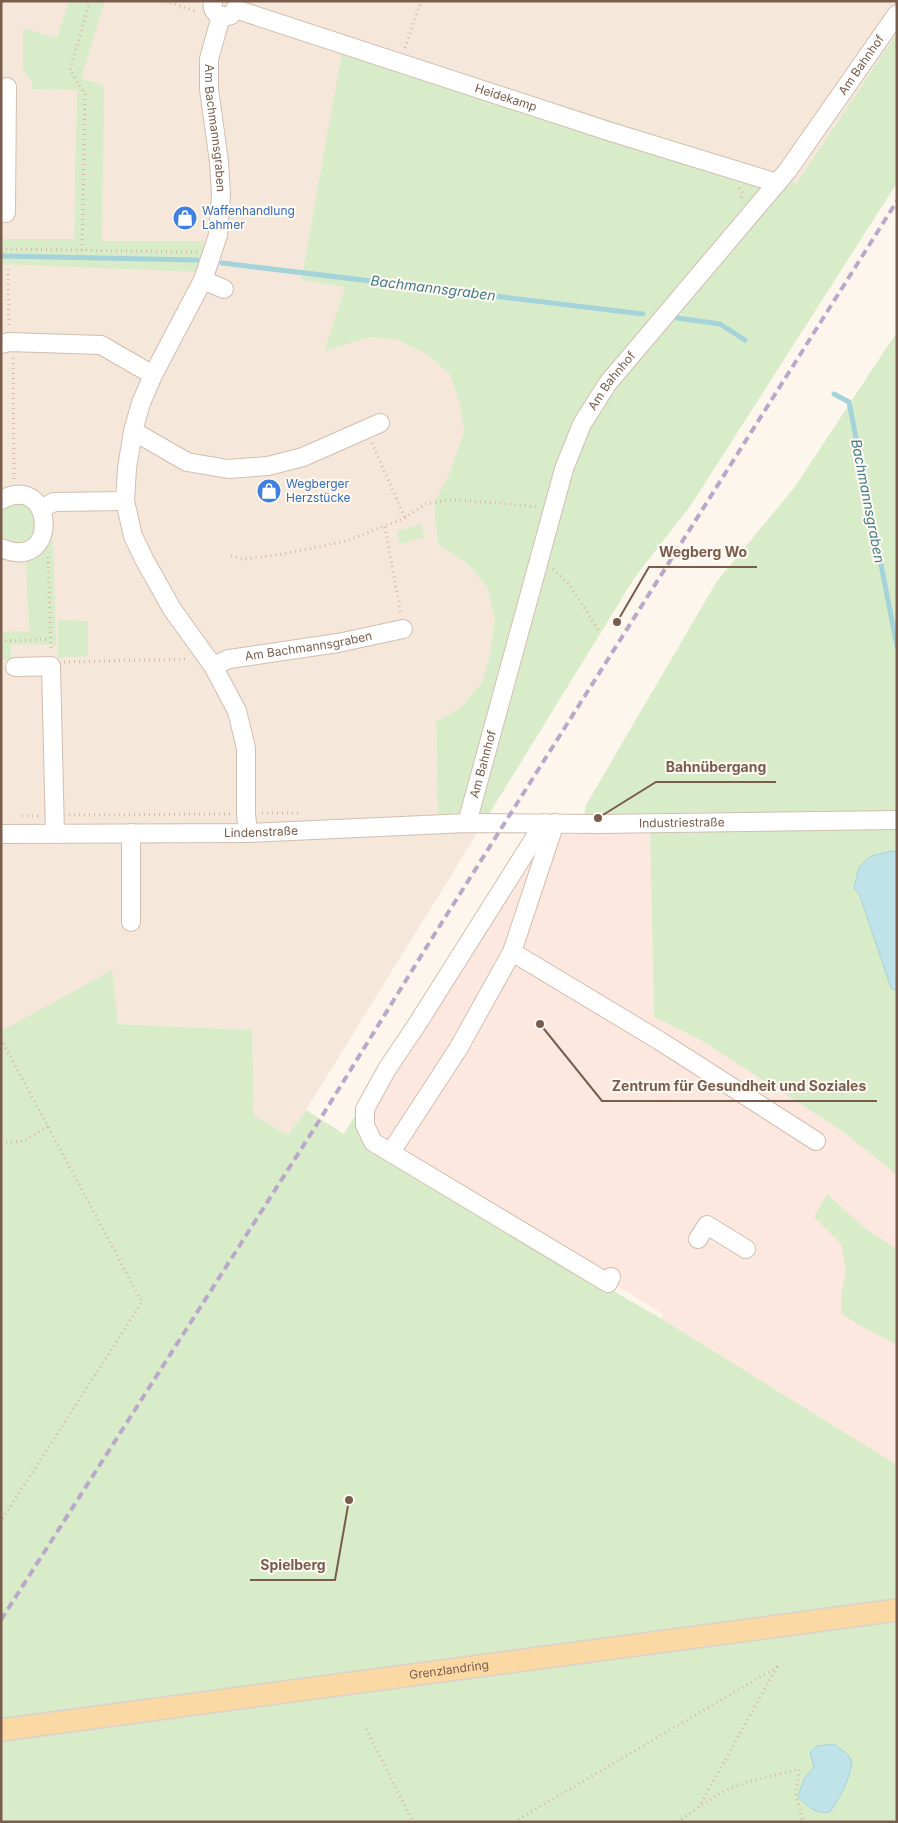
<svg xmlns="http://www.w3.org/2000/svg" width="898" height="1823" font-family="Inter,sans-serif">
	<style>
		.residential { fill: #f5e8da }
		.commercial { fill: #fde8e0 }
		.green { fill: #d8ecc9 }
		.water { fill: #bfe3e8; stroke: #a5d3da }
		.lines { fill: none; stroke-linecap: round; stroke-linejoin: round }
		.stream { stroke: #a5d3da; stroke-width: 5 }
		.minor-casing { stroke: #d1beb0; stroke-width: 20 }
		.major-casing { stroke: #dad1cd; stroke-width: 24 }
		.path { stroke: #d9b8a5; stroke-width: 3; stroke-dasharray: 1 4; stroke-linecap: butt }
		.minor { stroke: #fff; stroke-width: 18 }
		.major { stroke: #fbd9a5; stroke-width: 21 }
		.rail { stroke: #b9a8c9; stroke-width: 4; stroke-dasharray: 8 5; stroke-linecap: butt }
		.labels { text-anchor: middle; stroke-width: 4; stroke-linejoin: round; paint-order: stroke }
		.street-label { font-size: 12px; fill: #7a5c4d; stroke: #fffaf3 }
		.shop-label { font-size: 12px; fill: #366cbe; stroke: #fffaf3; text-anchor: start }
		.water-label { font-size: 14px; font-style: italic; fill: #437c86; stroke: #fffaf3 }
		.leader { fill: none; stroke: #7a5c4d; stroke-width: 2 }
		.callout-dot { fill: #7a5c4d; stroke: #fffaf3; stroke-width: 2 }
		.callout-label { font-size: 14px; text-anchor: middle; font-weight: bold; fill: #7a5c4d; stroke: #fffaf3; stroke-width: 4; stroke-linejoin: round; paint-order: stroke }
	</style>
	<rect width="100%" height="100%" fill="#fdf6ec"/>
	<path class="residential" d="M1,1H897V33L796,184L778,174L412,57L345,38L301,280L345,287L325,350L369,337L399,340L428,355L450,375L460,403L464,433L448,478L435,503L438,544L468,564L487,587L495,619L489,658L482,682L460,708L436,722L438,834L478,832L306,1110L288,1135L254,1116L252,1030L118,1024L3,1030L1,1027Z"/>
	<path class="commercial" d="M650,832L654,1017L702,1041L842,1131L897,1175V1465L662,1319L663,1314L377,1140L368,1109L542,834Z"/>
	<path class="green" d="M69,1H105L81,78L104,86L102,241H204L197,272L1,264V239H74L77,90L32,89V81L23,71V28L57,38Z
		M897,33V183L691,505L635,577L478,832L438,834L436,722L460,708L482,682L489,658L495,619L487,587L468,564L438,544L434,503L448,477L464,433L460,403L450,375L428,355L399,340L369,337L324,351L345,287L301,280L342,53L407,76L412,57L778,174L796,184Z
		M897,332V851L871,856L859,867L854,887L860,896L891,988L897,991V1175L842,1131L702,1041L654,1017L650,832L730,830V812L584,815L586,805L717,581L794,488Z
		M19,503C34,508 45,527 30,540C28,542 23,544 20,545L1,540V509L6,505Z
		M421,524L425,537L400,544L397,531Z
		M53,541L56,645L11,644V660H1V632L29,631L26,558L37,554Z
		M58,620L88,621V656L58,658Z
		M112,970L118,1024L252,1030L254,1116L288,1135L306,1110L344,1134L357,1112L371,1147L510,1232L662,1319L897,1465V1822H1V1027L3,1030Z
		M827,1194L866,1229L897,1249V1345L857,1324L841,1313V1295L846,1271L841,1244L814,1217Z"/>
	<path class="water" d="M892,851H897V991L891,988L860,896L854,887L859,867L871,856Z
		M834,1744L848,1755L852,1762C849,1781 841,1796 830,1812C816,1814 807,1807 798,1796L804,1779L814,1767L810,1753L817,1746Z"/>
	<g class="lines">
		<path class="stream" d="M1,256L198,260
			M222,263L643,314
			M677,318L720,324L745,340
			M834,394L849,402L897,646"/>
		<defs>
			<g id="minor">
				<path d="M213,1C211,13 220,19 231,15"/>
				<path id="s1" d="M235,9L608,131L777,183"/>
				<path id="s2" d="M221,16L209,59V89L219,162L221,194L218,235L203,280L153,375L141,403L133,431L127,468L125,501L133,536L144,559L172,609L213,666L237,711L246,748V814L248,833"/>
				<path d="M6,213L7,87"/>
				<path d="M203,280L224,289"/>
				<path d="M1,344L9,342L101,345L153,375"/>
				<path d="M133,431L187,462L228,469L268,466L303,457L380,423"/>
				<path d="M1,500C55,471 61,574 1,548"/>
				<path d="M41,509L54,502L125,501"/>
				<path id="s3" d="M213,666L229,659L338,643L403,629"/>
				<path d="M15,667L51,666L55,834"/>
				<path id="s4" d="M467,823L564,469L582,424L608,383L788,170L897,14"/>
				<path d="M544,823L416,1026L387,1069L365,1109V1125L373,1142L608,1283L611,1277"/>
				<path id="s5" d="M1,834L248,833L467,823L598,824L897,820"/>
				<path d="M131,922V833"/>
				<path d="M512,952L660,1041L816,1141"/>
				<path d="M391,1152L458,1049L512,952L555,823"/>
				<path d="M698,1239L707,1225L746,1249"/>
			</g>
			<g id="major">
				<path id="s6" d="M1,1730L897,1610"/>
			</g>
		</defs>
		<use href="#minor" class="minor-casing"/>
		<use href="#major" class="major-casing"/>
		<path class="path" d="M165,1L198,12
			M405,48L421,1
			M739,188L743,193L740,200
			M1,249L197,252
			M82,250L85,94L70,70L90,1
			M8,269L9,326
			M13,358L14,481
			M372,443L405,518
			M385,527L401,615
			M231,556L245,559L283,554L346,541L405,518L425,504L448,500L488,502L537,507
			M48,557L51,651
			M553,569L569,584L599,631
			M1,644L6,641L50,639
			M64,662L188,659
			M262,813H298
			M69,815L231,814
			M22,816H41
			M1,1039L142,1302L1,1521
			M1,1143L24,1141L48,1126
			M366,1729L413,1822
			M514,1822L777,1667L699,1807
			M677,1822L720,1793L747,1782L799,1769L796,1795L803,1822"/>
		<use href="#minor" class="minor"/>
		<use href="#major" class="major"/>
		<path class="rail" d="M1,1620L319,1121L434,935L897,201"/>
	</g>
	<defs>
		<symbol id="shop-disc" viewBox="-11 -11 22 22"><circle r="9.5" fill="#3f7fe0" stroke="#fffaf3"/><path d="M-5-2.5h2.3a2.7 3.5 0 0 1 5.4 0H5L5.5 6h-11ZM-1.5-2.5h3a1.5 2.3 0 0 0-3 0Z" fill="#fff"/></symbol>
	</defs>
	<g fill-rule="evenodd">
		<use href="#shop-disc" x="171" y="204" width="28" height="28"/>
		<use href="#shop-disc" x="255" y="477" width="28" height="28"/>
	</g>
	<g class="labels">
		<g class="street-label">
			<text dy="4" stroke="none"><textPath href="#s4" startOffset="871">Am Bahnhof</textPath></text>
			<text dy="4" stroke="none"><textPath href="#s1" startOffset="285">Heidekamp</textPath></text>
			<text dy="4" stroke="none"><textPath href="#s2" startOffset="114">Am Bachmannsgraben</textPath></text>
			<text dy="4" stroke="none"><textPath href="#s4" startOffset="468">Am Bahnhof</textPath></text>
			<text dy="4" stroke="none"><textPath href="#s3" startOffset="98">Am Bachmannsgraben</textPath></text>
			<text dy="4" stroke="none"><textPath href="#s4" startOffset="61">Am Bahnhof</textPath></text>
			<text dy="4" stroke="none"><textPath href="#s5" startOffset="681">Industriestraße</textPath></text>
			<text dy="4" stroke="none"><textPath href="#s5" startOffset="260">Lindenstraße</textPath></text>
			<text dy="4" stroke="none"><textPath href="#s6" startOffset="452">Grenzlandring</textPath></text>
		</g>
		<g class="shop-label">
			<text x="202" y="215">Waffenhandlung<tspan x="202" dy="14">Lahmer</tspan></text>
			<text x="286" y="488">Wegberger<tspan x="286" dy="14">Herzstücke</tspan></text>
		</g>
		<g class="water-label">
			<text transform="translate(433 288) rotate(7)" y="5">Bachmannsgraben</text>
			<text transform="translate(868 501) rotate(79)" y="5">Bachmannsgraben</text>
		</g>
	</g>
	<path class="leader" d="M617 622L649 567H757M598 818L656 782H776M540 1024L602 1101H877M349 1500L335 1580H250"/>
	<g class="callout-dot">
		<circle cx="617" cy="622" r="5"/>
		<circle cx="598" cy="818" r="5"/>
		<circle cx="540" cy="1024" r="5"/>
		<circle cx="349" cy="1500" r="5"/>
	</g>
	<g class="callout-label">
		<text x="703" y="557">Wegberg Wo</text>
		<text x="716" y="772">Bahnübergang</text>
		<text x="739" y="1091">Zentrum für Gesundheit und Soziales</text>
		<text x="293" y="1570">Spielberg</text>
	</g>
	<rect width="898" height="1823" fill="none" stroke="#7a5c4d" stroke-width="5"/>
</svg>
